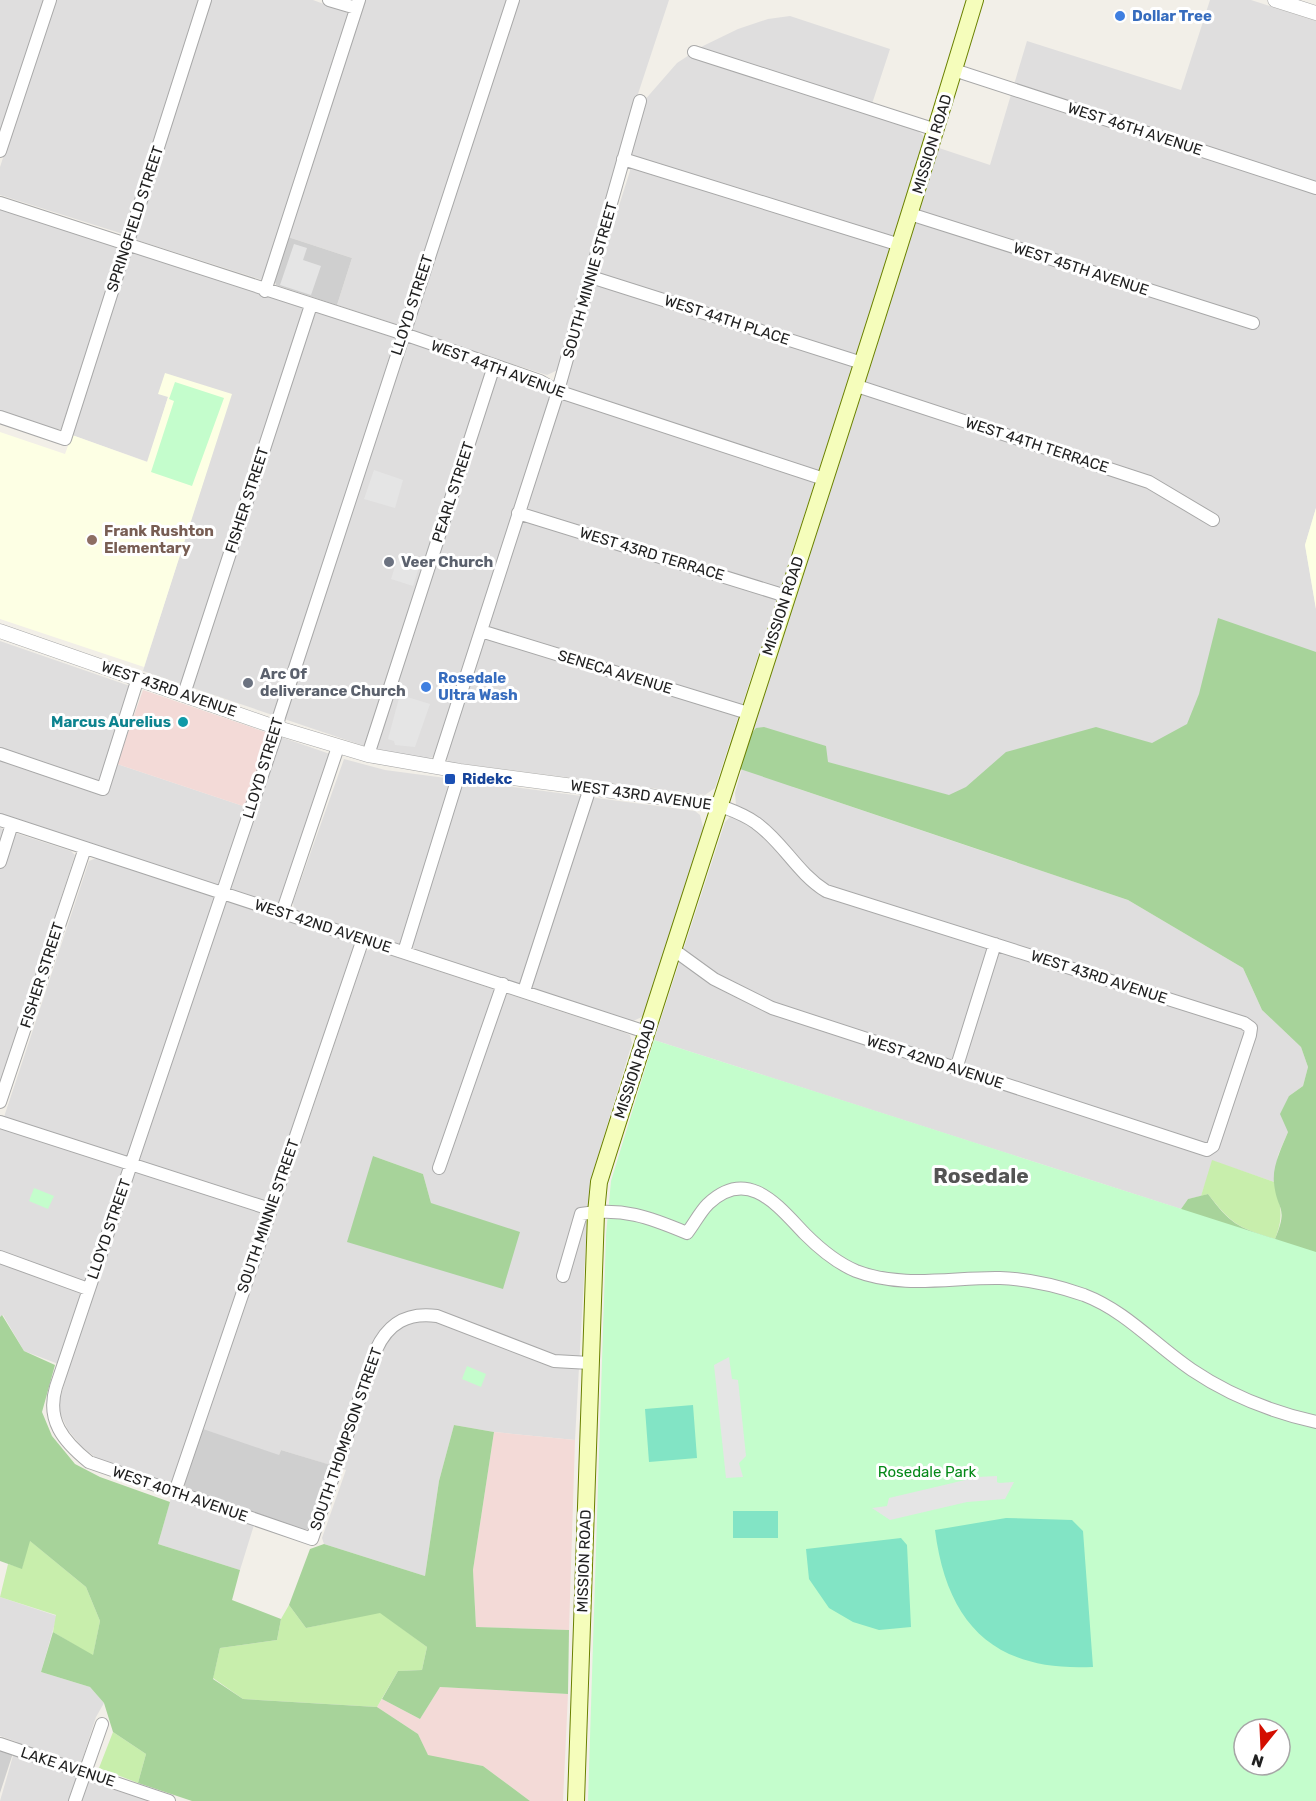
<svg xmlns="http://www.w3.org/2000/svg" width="1316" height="1801" font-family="Rubik,sans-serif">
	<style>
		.residential { fill: #dfdede; fill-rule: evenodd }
		.commercial { fill: #f3dad7 }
		.education { fill: #fdffe4 }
		.religious { fill: #cfcfcf }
		.grass { fill: #c8eeac }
		.forest { fill: #a7d39a; fill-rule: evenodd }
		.park { fill: #c4fdcc; fill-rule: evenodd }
		.pitch { fill: #82e4c5 }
		.parking { fill: #e5e5e5 }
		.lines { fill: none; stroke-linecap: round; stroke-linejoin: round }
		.minor-casing { stroke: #a8a8a8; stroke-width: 14 }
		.tertiary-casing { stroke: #a8a8a8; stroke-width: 15 }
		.secondary-casing { stroke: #6a8100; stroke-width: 18 }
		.minor { stroke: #fff; stroke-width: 12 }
		.tertiary { stroke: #fff; stroke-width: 14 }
		.secondary { stroke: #f5fdbb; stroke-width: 16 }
		.shop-dot { fill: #3f7fe0; stroke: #fff; stroke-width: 2 }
		.education-dot { fill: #8d6e63; stroke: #fff; stroke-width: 2 }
		.worship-dot { fill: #6b7280; stroke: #fff; stroke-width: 2 }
		.culture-dot { fill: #0f9aa8; stroke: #fff; stroke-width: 2 }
		.transit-dot { fill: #1a4fb4; stroke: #fff; stroke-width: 2 }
		.labels { text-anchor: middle; stroke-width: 6; stroke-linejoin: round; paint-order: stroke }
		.shop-label { font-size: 15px; font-weight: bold; fill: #366cbe; stroke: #fff; text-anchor: start }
		.street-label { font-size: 15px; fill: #212121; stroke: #fff }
		.education-label { font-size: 15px; font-weight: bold; fill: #785e54; stroke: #fff; text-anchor: start }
		.worship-label { font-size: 15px; font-weight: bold; fill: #5b616d; stroke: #fff; text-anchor: start }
		.culture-label { font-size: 15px; font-weight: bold; fill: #0d838f; stroke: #fff; text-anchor: end }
		.transit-label { font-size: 15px; font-weight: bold; fill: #164399; stroke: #fff; text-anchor: start }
		.park-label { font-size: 15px; fill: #068919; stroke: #fff }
		.district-label { font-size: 21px; font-weight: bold; fill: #545454; stroke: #fff }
	</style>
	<rect width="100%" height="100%" fill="#f2efe8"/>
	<path class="residential" d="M0,0H44L0,136Z
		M55,0H199L123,234L0,195V167Z
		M210,0H313L348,13L262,280L134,239Z
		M365,0H509L402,326L337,305L352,258L288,237Z
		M517,0H669L636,100L558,370L547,375L416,334L411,330Z
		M1210,0H1251L1316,21V508L1305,545L1316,609V846L793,787L1128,900L1243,968L1262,1010L1301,1047L1308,1067L1303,1086L1289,1096L1288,1132L1278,1155L1274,1182L1213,1161L1201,1196L1188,1199L1181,1209L654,1040L725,822L740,807L736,805L735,793L761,701L939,148L990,165L1027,41L1181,90Z
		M790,16L890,49L869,113L918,131L927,139L715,788L705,795L448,762L445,754L630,171L629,150L643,102L677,63L703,46L738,29L768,19Z
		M0,209L116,247L120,252L61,429L57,430L0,411Z
		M134,253L539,385L551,397L434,757L424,759L364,746L143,671L231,394L168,397L148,462L72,435L130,256Z
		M0,641L130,686L101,778L112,782L117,764L246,807L219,885L0,816Z
		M281,737L330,754L281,902L276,905L233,891L230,887Z
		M344,759L385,770L695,811L700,815L704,831L647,1012L642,1017L633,1021L628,1020L294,909L293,902Z
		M0,828L71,851L75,855L0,1085Z
		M94,859H101L355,943L267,1201L263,1203L4,1117L89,861Z
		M372,949L623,1032L630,1035L632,1043L593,1172L587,1222L575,1440L494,1432L454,1425L439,1481L425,1576L324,1544L322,1538L346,1470L281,1450L279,1455L168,1484L99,1460L82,1447L68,1430L60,1413V1399L69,1368L24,1351L3,1315L0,1317V1127L276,1216L366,951ZM373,1156L423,1174L431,1203Z
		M171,1498L254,1525L240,1570L158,1544Z
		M0,1597L57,1616L41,1672L90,1687L104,1703L96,1717L69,1801H0L17,1742L0,1736Z
		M88,1779L149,1801H81Z"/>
	<path class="commercial" d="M143,690L268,733L246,807L117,764Z
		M494,1432L575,1440L569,1630L476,1627L473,1570Z
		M440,1687L568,1694L563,1801H530L483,1766L428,1756L418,1734L377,1707L382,1699L420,1719Z"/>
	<path class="education" d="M165,373L232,394L144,667L0,619V432L65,454L72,435L147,462L168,397L158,394Z
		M1316,508V609L1305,545Z"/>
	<path class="religious" d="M288,237L352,258L337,305L276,285L275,282Z
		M203,1429L279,1455L281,1450L334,1466L311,1529L304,1530L186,1488L184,1482Z
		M0,1749L13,1753L0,1793Z"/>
	<path class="grass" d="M1212,1160L1274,1182C1281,1205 1284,1217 1275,1239C1238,1227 1232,1225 1208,1194L1201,1196Z
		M29,1540L86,1587L100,1621L93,1656L53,1632L56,1615L0,1597L8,1564L22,1568Z
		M289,1605L306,1628L380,1612L427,1647L422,1670L398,1671L377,1707L243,1699L213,1678L220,1648L277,1640L281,1619Z
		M113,1732L146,1754L138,1783L99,1768Z"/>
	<path class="forest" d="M1218,618L1316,652V1801L1245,1794L1181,1209L1188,1199L1208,1194C1231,1225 1238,1227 1275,1239C1289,1205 1277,1212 1274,1183C1272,1166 1282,1147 1288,1132L1280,1114L1289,1096L1303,1086L1308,1067L1301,1047L1262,1010L1243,968L1128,900L740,769L752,733L756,728L764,727L826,746L828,762L949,795L966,787L1006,752L1096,727L1152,743L1187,724L1199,694ZM1244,1729H1280V1765H1244Z
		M373,1156L423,1174L431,1203L520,1232L503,1289L347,1242Z
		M2,1315L24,1351L55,1365L42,1412L52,1436L75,1464L100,1477L170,1502L158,1544L240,1570L232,1600L281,1619L277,1640L220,1648L213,1679L243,1699L377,1707L418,1734L428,1755L483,1766L530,1801H192L138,1783L146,1754L113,1732L104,1703L90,1687L41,1672L53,1632L93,1655L100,1621L86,1587L30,1541L22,1569L0,1561V1317Z
		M454,1425L494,1432L473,1570L476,1627L569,1630L568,1694L440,1687L420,1719L382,1699L398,1671L422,1670L427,1647L380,1613L306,1628L289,1605L310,1549L324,1544L425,1576L439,1481Z"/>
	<path class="park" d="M175,382L224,398L192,486L151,472L174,401L169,399Z
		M654,1040L1316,1252V1801H588L606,1235L611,1181ZM1244,1729H1280V1765H1244Z
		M34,1188L54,1196L48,1209L29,1201Z
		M467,1366L486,1374L481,1387L462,1379Z"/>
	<path class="pitch" d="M693,1405L697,1458L649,1462L645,1409Z
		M733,1511H778V1538H733Z
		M1006,1518L1072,1520L1083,1531L1093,1667C995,1672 947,1625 935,1530Z
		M901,1538L907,1545L911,1627L879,1630L853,1622L829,1608L809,1579L806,1549Z"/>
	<path class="parking" d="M294,244L307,248L303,260L321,266L311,295L280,285Z
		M374,470L403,480L395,508L364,499Z
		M399,554L421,561L413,586L391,579Z
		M402,687L406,688L404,696L430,704L415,747L395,745L394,741L388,739Z
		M729,1357L732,1379L738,1380L746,1456L739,1463L743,1477L726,1478L714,1365Z
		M997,1476V1482L999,1483L1014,1482L1005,1499L967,1502L890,1520L872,1508L887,1506L889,1498L978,1477Z"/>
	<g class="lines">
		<defs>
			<path id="minor" d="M329,0L356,8
				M513,0L279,717L275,737L56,1387C46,1420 63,1441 89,1462L312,1539L376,1350C388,1323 408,1312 437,1316L554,1361L590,1363
				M694,52L936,130
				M954,70L1316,188
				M0,151L50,0
				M623,159L900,245
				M0,203L398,332L540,381L557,391L824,479
				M910,214L1253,323
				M591,277L862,363
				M265,291L359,0
				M854,385L1149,482L1213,520
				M0,417L65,439L205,0
				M518,513L786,596
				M481,631L748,713
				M184,694L311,305
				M0,754L103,789L138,678
				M368,755L494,366
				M437,767L555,401L640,101
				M0,820L646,1032
				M0,862L12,824
				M282,913L338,747
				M674,950L714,979L772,1008L1207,1150L1213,1146L1250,1035L1251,1028L1244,1023L826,891C797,873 783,842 756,823C744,814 731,810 718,805
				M404,952L460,771
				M524,991L590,788
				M956,1069L995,944
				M0,1102L85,848
				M0,1122L270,1209
				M439,1168L503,984
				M0,1257L88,1289
				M563,1276L581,1214C622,1207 649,1217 687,1233C694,1224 700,1212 708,1204C748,1166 778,1206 805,1234C819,1248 837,1263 856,1271C902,1289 953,1277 1000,1278C1028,1279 1058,1286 1084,1295C1126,1311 1155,1345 1192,1370C1229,1395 1272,1412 1316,1422
				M175,1492L363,939
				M0,1744L169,1801
				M75,1801L102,1724"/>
			<path id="tertiary" d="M1275,0L1316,13
				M0,631L278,728L368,755L460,771L718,805"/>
			<path id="secondary" d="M576,1801L596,1213L599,1182C723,788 856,396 975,0"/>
		</defs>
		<use href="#minor" class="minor-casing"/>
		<use href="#tertiary" class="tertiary-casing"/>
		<use href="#secondary" class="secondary-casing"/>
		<use href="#minor" class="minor"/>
		<use href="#tertiary" class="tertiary"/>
		<use href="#secondary" class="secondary"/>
	</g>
	<g class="shop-dot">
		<circle cx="1120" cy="16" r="6"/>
		<circle cx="426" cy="687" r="6"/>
	</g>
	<circle class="education-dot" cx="92" cy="540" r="6"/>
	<g class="worship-dot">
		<circle cx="389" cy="562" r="6"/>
		<circle cx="248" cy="683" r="6"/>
	</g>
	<circle class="culture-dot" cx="183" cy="722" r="6"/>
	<rect class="transit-dot" x="444" y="773" width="12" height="12" rx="3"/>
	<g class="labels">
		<g class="shop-label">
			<text x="1132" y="21">Dollar Tree</text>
			<text x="438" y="683">Rosedale<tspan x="438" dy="17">Ultra Wash</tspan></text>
		</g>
		<g class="street-label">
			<text transform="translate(1135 129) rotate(18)" y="5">WEST 46TH AVENUE</text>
			<text transform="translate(932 144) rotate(-73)" y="5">MISSION ROAD</text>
			<text transform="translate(135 219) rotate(-72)" y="5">SPRINGFIELD STREET</text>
			<text transform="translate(1081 269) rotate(18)" y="5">WEST 45TH AVENUE</text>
			<text transform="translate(590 280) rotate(-74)" y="5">SOUTH MINNIE STREET</text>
			<text transform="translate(412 305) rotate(-72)" y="5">LLOYD STREET</text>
			<text transform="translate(727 320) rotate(18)" y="5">WEST 44TH PLACE</text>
			<text transform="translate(498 369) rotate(20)" y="5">WEST 44TH AVENUE</text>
			<text transform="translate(1037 445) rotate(18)" y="5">WEST 44TH TERRACE</text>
			<text transform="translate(453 492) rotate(-72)" y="5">PEARL STREET</text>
			<text transform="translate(247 500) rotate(-72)" y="5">FISHER STREET</text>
			<text transform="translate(652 554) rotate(17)" y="5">WEST 43RD TERRACE</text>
			<text transform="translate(783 606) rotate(-72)" y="5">MISSION ROAD</text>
			<text transform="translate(615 672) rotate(17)" y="5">SENECA AVENUE</text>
			<text transform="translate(169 689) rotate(19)" y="5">WEST 43RD AVENUE</text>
			<text transform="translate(263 768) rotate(-73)" y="5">LLOYD STREET</text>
			<text transform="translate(641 795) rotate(8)" y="5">WEST 43RD AVENUE</text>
			<text transform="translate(323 926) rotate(18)" y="5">WEST 42ND AVENUE</text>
			<text transform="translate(42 975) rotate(-72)" y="5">FISHER STREET</text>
			<text transform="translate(1099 977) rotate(18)" y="5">WEST 43RD AVENUE</text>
			<text transform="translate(935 1062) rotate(18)" y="5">WEST 42ND AVENUE</text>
			<text transform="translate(635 1069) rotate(-72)" y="5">MISSION ROAD</text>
			<text transform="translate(268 1216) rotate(-71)" y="5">SOUTH MINNIE STREET</text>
			<text transform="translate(109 1229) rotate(-71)" y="5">LLOYD STREET</text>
			<text transform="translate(346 1439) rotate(-71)" y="5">SOUTH THOMPSON STREET</text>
			<text transform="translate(180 1494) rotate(19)" y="5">WEST 40TH AVENUE</text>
			<text transform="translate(584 1561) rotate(-88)" y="5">MISSION ROAD</text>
			<text transform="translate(68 1767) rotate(18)" y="5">LAKE AVENUE</text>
		</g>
		<g class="education-label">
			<text x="104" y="536">Frank Rushton<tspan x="104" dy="17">Elementary</tspan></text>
		</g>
		<g class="worship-label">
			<text x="401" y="567">Veer Church</text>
			<text x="260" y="679">Arc Of<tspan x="260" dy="17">deliverance Church</tspan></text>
		</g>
		<g class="culture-label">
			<text x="171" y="727">Marcus Aurelius</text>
		</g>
		<g class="transit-label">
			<text x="462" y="784">Ridekc</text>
		</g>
		<g class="park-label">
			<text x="927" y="1477">Rosedale Park</text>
		</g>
		<g class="district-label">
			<text x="981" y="1183">Rosedale</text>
		</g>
	</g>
	<g transform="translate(1262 1747) rotate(198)"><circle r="28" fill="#ffffff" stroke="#a6a6a6" stroke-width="1.5"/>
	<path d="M0-4.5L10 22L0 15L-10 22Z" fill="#d30e00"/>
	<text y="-9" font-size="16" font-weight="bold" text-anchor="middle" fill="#212121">N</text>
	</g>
</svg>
